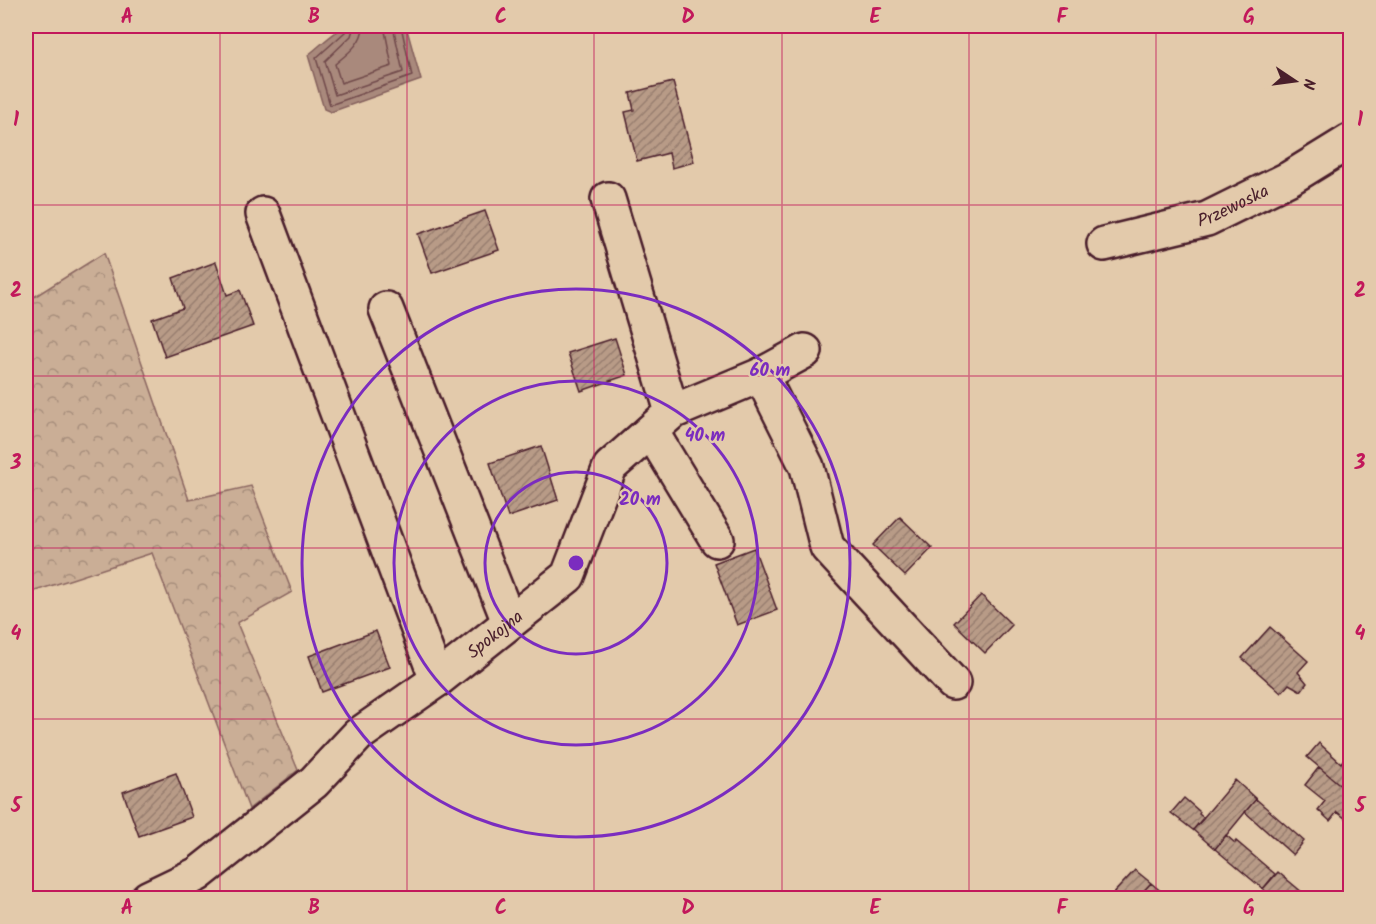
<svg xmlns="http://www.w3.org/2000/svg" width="1376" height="924" font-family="Kalam,sans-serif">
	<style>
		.forest { fill: url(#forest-crowns); stroke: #8a6660; stroke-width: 1.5 }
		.water { fill: #a9897b; stroke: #835f5b; stroke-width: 1.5 }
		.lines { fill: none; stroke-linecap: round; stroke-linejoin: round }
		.shore { stroke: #70494b; stroke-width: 1.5 }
		.building { fill: url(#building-hatch); stroke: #4a1f2b; stroke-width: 1.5 }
		.minor-casing { stroke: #4a1f2b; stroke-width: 38 }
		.minor { stroke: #e3caab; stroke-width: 33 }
		.grid { fill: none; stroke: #c2185b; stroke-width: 1.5; stroke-opacity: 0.55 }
		.ring { fill: none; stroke: #7b2cbf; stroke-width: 3 }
		.labels { text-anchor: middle; stroke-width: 4.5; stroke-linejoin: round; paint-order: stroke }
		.street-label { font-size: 18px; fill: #4a1f2b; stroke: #e3caab }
		.centre { fill: #7b2cbf; stroke: #e3caab; stroke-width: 3 }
		.ring-label { font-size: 18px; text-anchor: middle; font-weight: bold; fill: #7b2cbf; stroke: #e3caab; stroke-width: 4.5; stroke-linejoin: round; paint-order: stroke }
		.neatline { fill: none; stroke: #c2185b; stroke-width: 2 }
		.grid-label { font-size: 20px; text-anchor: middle; font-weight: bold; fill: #c2185b }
	</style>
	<defs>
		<pattern id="forest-crowns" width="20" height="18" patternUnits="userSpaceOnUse" patternTransform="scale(1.5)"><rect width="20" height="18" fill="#caae96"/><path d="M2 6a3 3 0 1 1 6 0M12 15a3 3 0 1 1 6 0" fill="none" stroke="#a68d7b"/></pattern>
		<pattern id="building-hatch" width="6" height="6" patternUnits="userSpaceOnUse" patternTransform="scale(1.5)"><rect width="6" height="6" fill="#b89b87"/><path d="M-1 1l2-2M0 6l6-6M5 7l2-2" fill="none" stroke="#987e6f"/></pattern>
	</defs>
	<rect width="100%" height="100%" fill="#e3caab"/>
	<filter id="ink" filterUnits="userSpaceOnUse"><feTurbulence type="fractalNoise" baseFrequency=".0167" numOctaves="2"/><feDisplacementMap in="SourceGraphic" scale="12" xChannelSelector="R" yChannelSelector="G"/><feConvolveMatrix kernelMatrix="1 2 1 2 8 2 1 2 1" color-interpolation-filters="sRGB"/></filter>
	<g filter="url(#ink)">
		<path class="forest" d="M104,253L189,500L251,486L292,592L237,623L298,770L249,809L152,553L26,594V302Z"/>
		<path class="water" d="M347,26H406L421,80L331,112L324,109L308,55C319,47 336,29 347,26Z"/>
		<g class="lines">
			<path class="shore" d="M347,26L345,32L316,58L330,105L412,76L401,26
				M354,26L351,36L325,61L335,95L403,72L393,26
				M363,26C363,43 347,54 335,64L341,83L392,66L384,26"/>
		</g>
		<path class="building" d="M673,82L694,162L672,168L669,153L637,161L625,112L634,110L630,93Z
			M485,211L499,250L432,273L418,234Z
			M216,262L227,295L240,290L253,326L165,357L152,319L183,308L173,278Z
			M615,338L627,375L581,391L568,353Z
			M541,446L558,500L508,517L490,463Z
			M900,517L932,548L905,576L873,545Z
			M754,548L777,610L737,625L714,563Z
			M981,595L1012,625L985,653L954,623Z
			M1270,627L1308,661L1298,672L1307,683L1301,691L1289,684L1281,693L1242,658Z
			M376,631L390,667L322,692L309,656Z
			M1319,743L1341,763L1343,760L1350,766V793L1307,757Z
			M1319,767L1350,793V822L1337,812L1330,821L1318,810L1325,801L1305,785Z
			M176,773L192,817L139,836L123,792Z
			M1235,780L1256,799L1215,849L1193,830Z
			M1184,798L1200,812L1199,814L1204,818L1193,830L1171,813Z
			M1256,799L1304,841L1293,855L1245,812Z
			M1226,835L1235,843L1236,841L1275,874L1263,889L1215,849Z
			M1135,870L1151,883L1137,898H1109Z
			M1278,872L1309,898H1273L1263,889Z
			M1151,883L1169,898H1137Z"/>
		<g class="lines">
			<defs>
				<g id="minor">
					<path d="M608,199L672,412"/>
					<path d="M263,214L437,680"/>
					<path id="s1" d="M1104,244L1207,219L1290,178L1350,141"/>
					<path d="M386,309L509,622"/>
					<path d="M761,375L807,467L827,547L953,683"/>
					<path d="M651,431L717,540"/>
					<path id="s2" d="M148,898L198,874L314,782L358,735L437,680L568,576L610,467L672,412L761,375L805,351"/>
				</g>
			</defs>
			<use href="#minor" class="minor-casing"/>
			<use href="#minor" class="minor"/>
		</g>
	</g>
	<path class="grid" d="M220,26V898M407,26V898M594,26V898M782,26V898M969,26V898M1156,26V898M26,205H1350M26,376H1350M26,548H1350M26,719H1350"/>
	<g class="ring">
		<circle cx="576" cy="563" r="91"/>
		<circle cx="576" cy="563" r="182"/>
		<circle cx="576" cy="563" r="274"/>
	</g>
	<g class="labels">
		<g class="street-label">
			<text dy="6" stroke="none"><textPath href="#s1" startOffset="135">Przewoska</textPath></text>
			<text dy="6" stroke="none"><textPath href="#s2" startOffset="438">Spokojna</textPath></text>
		</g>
	</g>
	<circle cx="576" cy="563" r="9" class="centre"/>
	<g class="ring-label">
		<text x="770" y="376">60 m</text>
		<text x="705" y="441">40 m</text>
		<text x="640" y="505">20 m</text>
	</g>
	<rect width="1376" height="924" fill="none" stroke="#e3caab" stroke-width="66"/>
	<g transform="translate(1295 81) rotate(103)" stroke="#e3caab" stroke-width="4.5" paint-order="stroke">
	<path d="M0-4.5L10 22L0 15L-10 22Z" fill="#4a1f2b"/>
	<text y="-9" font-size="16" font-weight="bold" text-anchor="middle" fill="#4a1f2b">N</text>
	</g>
	<rect x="33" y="33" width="1310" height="858" class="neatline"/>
	<g class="grid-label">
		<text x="127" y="23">A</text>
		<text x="314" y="23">B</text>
		<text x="501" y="23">C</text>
		<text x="688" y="23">D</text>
		<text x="875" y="23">E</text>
		<text x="1062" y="23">F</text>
		<text x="1249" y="23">G</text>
		<text x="16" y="126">1</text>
		<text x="1360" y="126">1</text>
		<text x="16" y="297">2</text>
		<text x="1360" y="297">2</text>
		<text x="16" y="469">3</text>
		<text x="1360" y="469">3</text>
		<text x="16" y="640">4</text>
		<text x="1360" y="640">4</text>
		<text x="16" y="812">5</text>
		<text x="1360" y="812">5</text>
		<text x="127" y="914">A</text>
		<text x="314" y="914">B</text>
		<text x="501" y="914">C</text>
		<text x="688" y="914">D</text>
		<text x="875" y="914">E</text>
		<text x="1062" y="914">F</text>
		<text x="1249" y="914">G</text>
	</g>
</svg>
